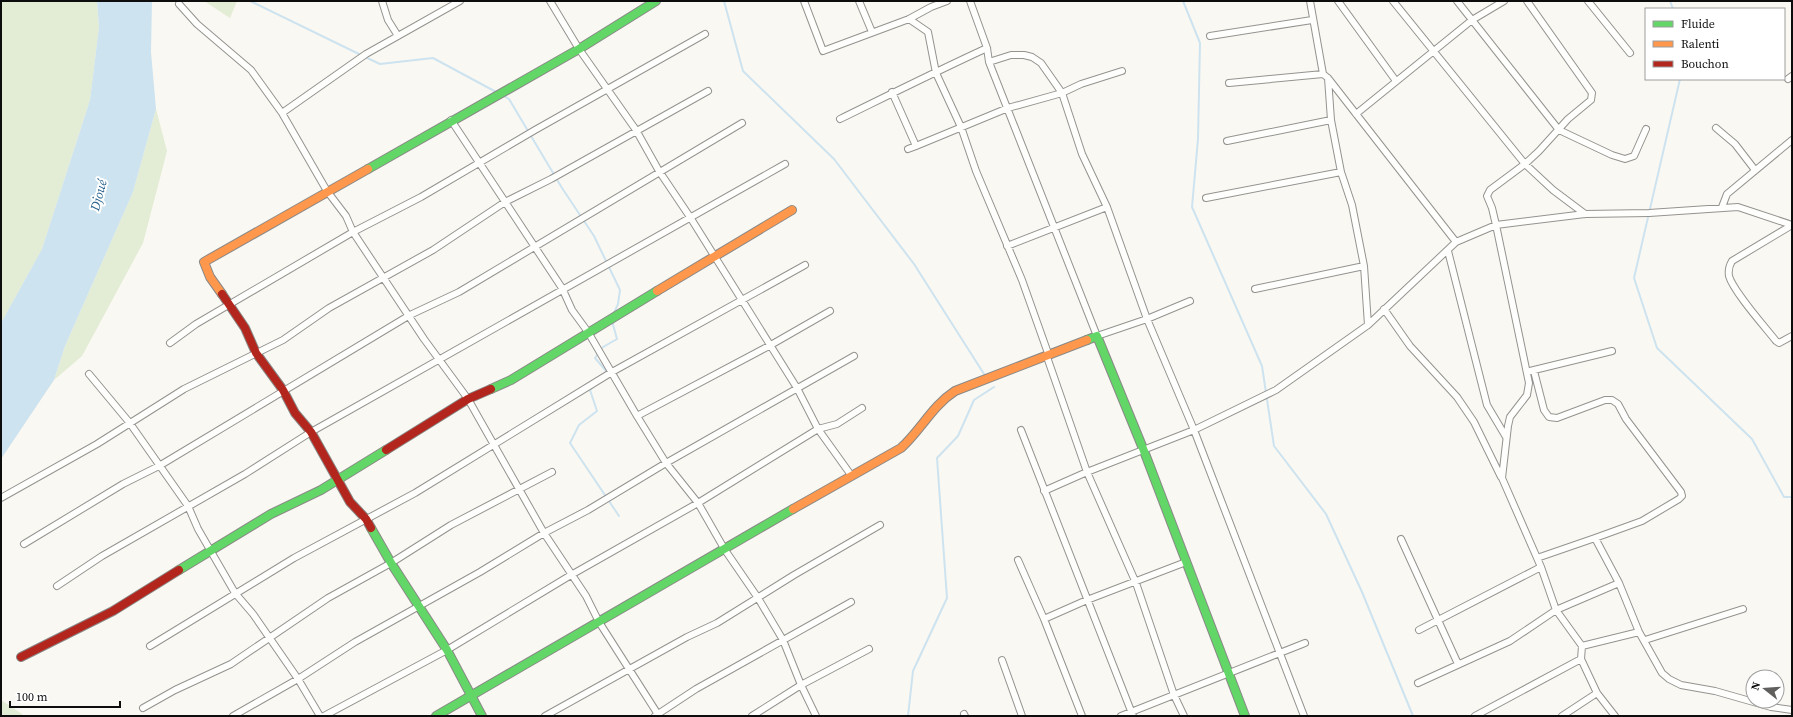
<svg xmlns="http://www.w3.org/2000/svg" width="1793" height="717" font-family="'Source Serif 4',serif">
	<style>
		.green { fill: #e3ecd4 }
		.water { fill: #cde3ef }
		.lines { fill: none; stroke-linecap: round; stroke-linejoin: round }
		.stream { stroke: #cde3ef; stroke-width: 2 }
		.street-casing { stroke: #949390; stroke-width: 8 }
		.fast-casing { stroke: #8a8987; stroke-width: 10 }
		.slow-casing { stroke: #8a8987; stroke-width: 10 }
		.jam-casing { stroke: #8a8987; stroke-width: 10 }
		.street { stroke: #fefefd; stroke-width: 6 }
		.fast { stroke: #63d668; stroke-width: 8 }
		.slow { stroke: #ff974d; stroke-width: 8 }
		.jam { stroke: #b3261e; stroke-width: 8 }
		.labels { text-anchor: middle; stroke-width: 4; stroke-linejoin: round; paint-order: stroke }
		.water-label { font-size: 13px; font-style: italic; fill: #27618d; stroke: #fff }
	</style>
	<rect width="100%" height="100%" fill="#faf8f2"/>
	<path class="green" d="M1,1H97L99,27L90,100L42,249L1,323Z
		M204,1H237L230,18Z
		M156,109L167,151L143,243L82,356L54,380L65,346L133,192Z
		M1,700L22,714L23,716H1Z"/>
	<path class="water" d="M97,1H152L151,52L156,109L133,192L65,346L54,380L1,459V323L42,249L90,100L99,27Z"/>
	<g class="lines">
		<path class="stream" d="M250,1L361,55
			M724,1L743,71L834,159L914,264L984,374
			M1183,1L1200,43L1198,139L1192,207L1262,366L1274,446L1326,514L1362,592L1413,716
			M1670,1L1673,9
			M365,57L380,64L433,58L498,93
			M1680,79L1634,278L1657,348L1752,439L1784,497H1792
			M502,95L509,99L562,188L594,236L620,290L618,304L614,313
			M605,374L607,372L595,358L603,347L617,339L612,321
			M594,386L590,390L597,411L579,425L570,443L619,516
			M908,716L913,671L947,598L937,458L958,436L974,400L994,387"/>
		<defs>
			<path id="street" d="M382,1L388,20L398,36
				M550,1L579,49L636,130L659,171L690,217L797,388L818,429L851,475
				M804,1L823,51L909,19L931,7L947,1
				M859,1L872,32
				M970,1L987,48L989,62L1097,336L1147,319L1190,301
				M1338,1L1396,81
				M1393,1L1525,164L1553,190L1585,214
				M1457,1L1559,130L1612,155L1625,159L1634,156L1646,129
				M1527,1L1592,93L1591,100L1568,119L1539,151L1525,164L1490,190L1487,196L1492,208L1496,225L1529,383L1527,395L1510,417L1508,426L1502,478L1541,567L1556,610L1582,646L1581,659L1597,693L1615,716
				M1588,1L1630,53
				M179,4L197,24L251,70L282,113L327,191L346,216L353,232L424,339L468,399L544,533L586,596L599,622L659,716
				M909,19L928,32L936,73L961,127L976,171L1022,280L1049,356
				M1210,36L1312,20
				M989,62L1011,55H1024L1032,57L1041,63L1062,93L1082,154L1107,207L1147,319L1194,430L1304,716
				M1328,78L1456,242
				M1788,79L1792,76
				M1229,83L1323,74
				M892,92L916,146L908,149
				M282,113L366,54L460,1
				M1356,114L1472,20L1504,1
				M840,119C889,95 937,71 987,48
				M451,120L562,288L572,310L588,332L637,416L666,463L698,503L725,550L758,598L783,640L801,685L816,716
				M1716,128L1735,144L1755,170
				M1227,141L1331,120
				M916,146L1008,108L1062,93L1081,84L1122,71
				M1206,198L1341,172
				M1722,207L1727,194L1792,140
				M1792,225L1732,261C1729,266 1728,270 1729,276C1733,291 1765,327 1776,341L1779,343L1792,336
				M1007,246L1107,207
				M1448,251L1487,405L1506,437
				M1255,289L1364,266
				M1384,309L1410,346L1457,397L1474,422L1501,477
				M1368,325L1456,242L1496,225L1585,214L1649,213L1738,207L1792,225
				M170,343L196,324L353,232L421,197L535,130L705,34
				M1047,357L1087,472L1136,583L1174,695L1184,716
				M1530,371L1612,351
				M1534,371L1544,410L1549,417L1557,418L1605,400H1612L1618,404L1626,419L1681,492L1682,496L1679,499L1642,521L1595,538
				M89,374L129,422L188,506L198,529L235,593L253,614L298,679L320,716
				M637,416L769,346L830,311
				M1021,430L1133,716
				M1044,491L1087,472L1194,430L1276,390L1368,325L1364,266L1352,205L1341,172L1331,120L1328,78L1323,74L1310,1
				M1,498L97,444L184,389L283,340L329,308L433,250L505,202L551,179L708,91
				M1401,539L1458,664
				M24,544L123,484L159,466L410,315L459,292L742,123
				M1537,558L1595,538L1619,583L1639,632L1662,673L1669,679L1681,685L1715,691L1771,707L1792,710
				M1018,560L1044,619L1082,716
				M57,586L102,556L245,474L311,432L785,164
				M1044,619L1087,600L1186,562
				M1419,630L1541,567
				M1645,640L1743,609
				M150,646L294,558L415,493L612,372L805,265
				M1582,646L1639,632
				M1002,660L1022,716
				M1418,683L1510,641L1556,610L1619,583
				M143,708L175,690L231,664L328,598L391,563L451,525L552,472
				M964,714L965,716
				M233,716L298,679L355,642L480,572L544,533L588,510L666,463L854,356
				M324,716L447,650L571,575L698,503L818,429L837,424L862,408
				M545,716L687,637L717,623L794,575L880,525
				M655,716L696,689L851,602
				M752,716L801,685L869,649
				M1121,716L1305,643
				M1475,716L1581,659
				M1562,716L1597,693"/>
			<path id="fast" d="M368,169L579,49L656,1
				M1087,340L1097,336L1144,451L1245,716
				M491,389L511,380L657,291
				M371,528L391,563L447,650L482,716
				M179,570L271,514L321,490L386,450
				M436,716L793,509"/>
			<path id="slow" d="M657,291L792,210
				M222,294L210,277L204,262L368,169
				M793,509L901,448C921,430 932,406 955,391L1087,340"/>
			<path id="jam" d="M222,294L245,328L256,353L283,390L295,413L311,432L350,502L366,519L371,528
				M386,450L468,399L491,389
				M21,657L113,611L179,570"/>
		</defs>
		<use href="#street" class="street-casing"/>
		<use href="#fast" class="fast-casing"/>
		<use href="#slow" class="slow-casing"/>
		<use href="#jam" class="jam-casing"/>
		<use href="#street" class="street"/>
		<use href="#fast" class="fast"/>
		<use href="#slow" class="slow"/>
		<use href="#jam" class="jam"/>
	</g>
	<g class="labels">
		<g class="water-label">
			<text transform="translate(98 195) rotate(-75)" y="5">Djoué</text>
		</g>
	</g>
	<rect width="1793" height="717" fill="none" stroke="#0d0d0d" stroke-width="4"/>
	<rect x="1645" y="8" width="140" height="72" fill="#ffffff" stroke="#9e9e9e"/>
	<rect x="1653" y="21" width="20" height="6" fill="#63d668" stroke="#9e9e9e"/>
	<text x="1681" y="28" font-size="12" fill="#0d0d0d">Fluide</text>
	<rect x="1653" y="41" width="20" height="6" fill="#ff974d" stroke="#9e9e9e"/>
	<text x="1681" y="48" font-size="12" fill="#0d0d0d">Ralenti</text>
	<rect x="1653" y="61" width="20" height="6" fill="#b3261e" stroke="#9e9e9e"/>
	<text x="1681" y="68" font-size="12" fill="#0d0d0d">Bouchon</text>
	<g transform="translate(1765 689) rotate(287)"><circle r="19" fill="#ffffff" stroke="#9e9e9e"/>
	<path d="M0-3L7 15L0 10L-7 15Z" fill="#605f5d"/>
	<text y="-6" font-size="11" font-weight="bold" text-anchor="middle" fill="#0d0d0d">N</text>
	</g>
	<path d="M10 701v6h110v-6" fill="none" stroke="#0d0d0d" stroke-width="2"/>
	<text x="16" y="701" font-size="12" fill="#0d0d0d" stroke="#ffffff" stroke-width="3" paint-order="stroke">100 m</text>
</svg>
